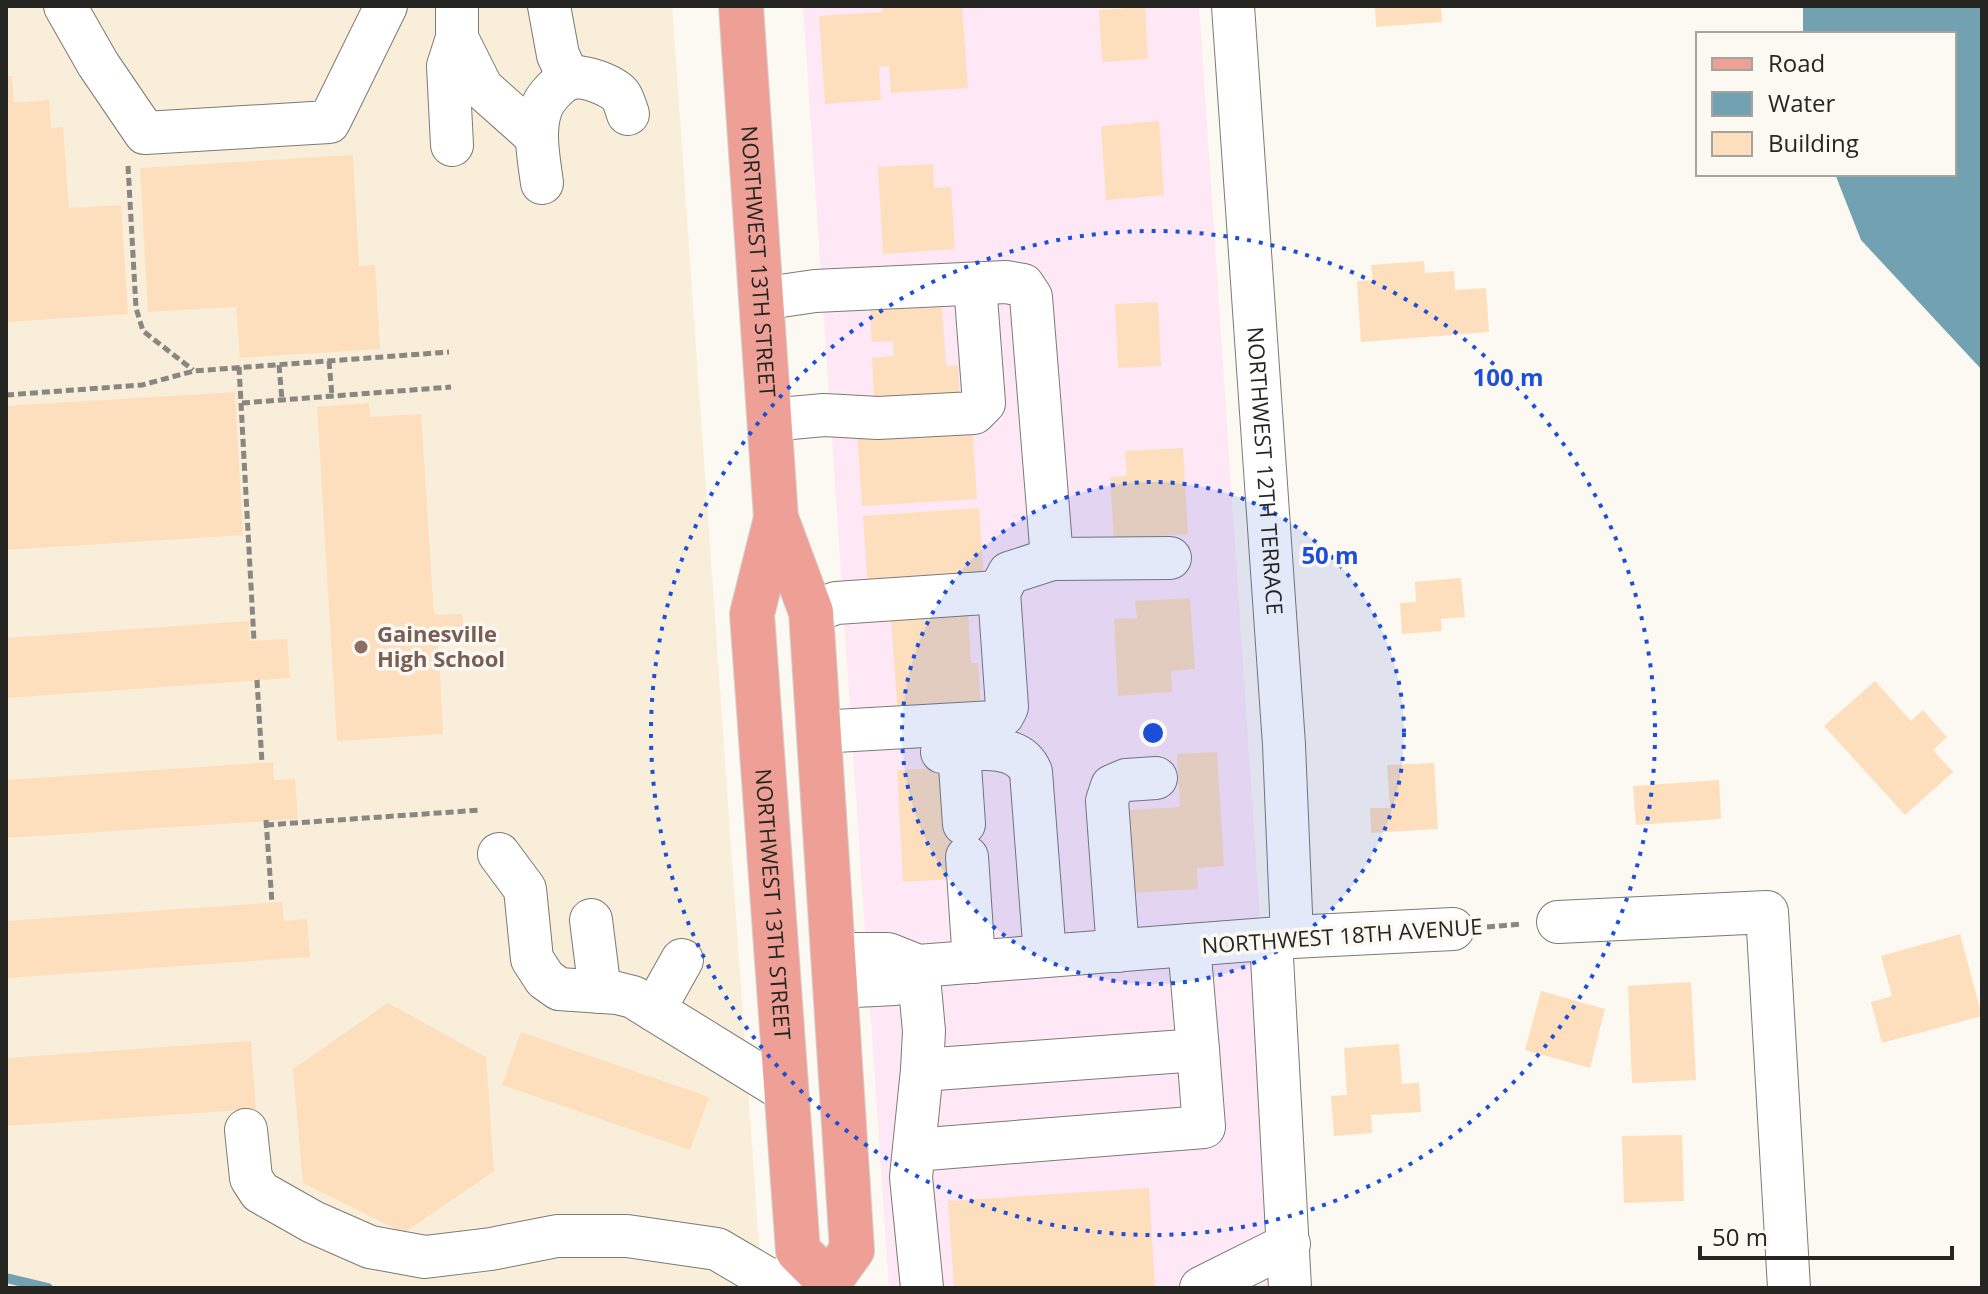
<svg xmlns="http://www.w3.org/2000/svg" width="1988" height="1294" font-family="'Open Sans',sans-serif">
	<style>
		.commercial { fill: #fee8f5 }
		.education { fill: #f9eed9 }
		.water { fill: #72a2b1 }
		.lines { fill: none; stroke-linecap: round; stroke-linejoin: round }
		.stream { stroke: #72a2b1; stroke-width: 10 }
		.building { fill: #fddfbd }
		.minor-casing { stroke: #7b7a73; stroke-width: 44 }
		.major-casing { stroke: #d3d3d3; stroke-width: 46 }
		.path { stroke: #888782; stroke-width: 5; stroke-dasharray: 8 4; stroke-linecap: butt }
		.minor { stroke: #fff; stroke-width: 42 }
		.major { stroke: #eea096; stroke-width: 44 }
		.ring { fill: none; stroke: #1d4ed8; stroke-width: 4; stroke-dasharray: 4 8 }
		.education-dot { fill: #8d6e63; stroke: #fbf9f2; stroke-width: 3 }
		.labels { text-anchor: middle; stroke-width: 7; stroke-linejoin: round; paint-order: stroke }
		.street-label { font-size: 22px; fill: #252522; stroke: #fbf9f2 }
		.education-label { font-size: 22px; font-weight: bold; fill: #785e54; stroke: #fbf9f2; text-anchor: start }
		.centre { fill: #1d4ed8; stroke: #fbf9f2; stroke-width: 4 }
		.ring-label { font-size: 24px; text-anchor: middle; font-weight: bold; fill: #1d4ed8; stroke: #fbf9f2; stroke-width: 7; stroke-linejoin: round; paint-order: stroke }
	</style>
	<rect width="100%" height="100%" fill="#fbf9f2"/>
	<path class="commercial" d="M803,6H1199L1260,919L1308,1288H889Z"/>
	<path class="education" d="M6,6H672L762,1288H6Z"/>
	<path class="water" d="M1803,6H1982V370L1861,240L1835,174H1954V34H1803Z"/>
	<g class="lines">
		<path class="stream" d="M6,1278L48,1288"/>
	</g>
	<path class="building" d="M882,6H962L968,88L891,93L889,66L879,67L881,100L825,104L819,16L883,12Z
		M1375,6H1441L1442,22L1376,27Z
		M1145,7L1148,59L1102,62L1099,10Z
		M6,76H12L14,103L49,100L51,128L63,127L69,208L121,205L128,314L6,322Z
		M1159,121L1164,195L1106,200L1101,126Z
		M353,155L359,266L375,265L380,349L240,358L236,307L148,312L140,168Z
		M933,164L934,188L951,187L955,249L883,254L878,167Z
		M1424,261L1425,273L1454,271L1455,290L1486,288L1489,332L1361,342L1357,281L1373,280L1371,265Z
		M1158,302L1161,366L1118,368L1115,304Z
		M942,307L946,366L958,365L960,405L875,411L872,358L894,356L893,341L872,342L870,311Z
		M235,392L243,535L6,550V406Z
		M369,403L370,417L421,414L434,615L462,614L464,637L438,639L443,734L337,741L317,407Z
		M972,425L977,499L862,506L857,433Z
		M1183,448L1188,534L1114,539L1110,477L1127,476L1125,451Z
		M979,508L984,583L868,590L863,516Z
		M1461,578L1465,617L1441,619L1442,631L1402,634L1400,603L1416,602L1415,582Z
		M1190,598L1195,669L1171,671L1172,692L1118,696L1114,619L1137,618L1135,601Z
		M968,612L971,663H978L981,712L898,717L891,617Z
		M249,621L250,641L287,639L290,678L6,698V638Z
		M1875,681L1911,721L1923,710L1947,737L1933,750L1953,772L1905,815L1824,726Z
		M1217,752L1224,866L1197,868L1198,889L1134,893L1129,810L1180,807L1177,754Z
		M273,762L274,780L295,779L298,819L6,838V780Z
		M1434,763L1438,829L1371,833L1370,808H1390L1387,765Z
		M950,767L977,824L979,856L955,879L903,882L897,770Z
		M1719,780L1721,819L1636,825L1633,786Z
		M282,902L284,921L307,919L310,957L6,978V921Z
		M1960,934L1982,1016L1882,1043L1871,1002L1892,996L1881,956Z
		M1691,982L1696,1080L1632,1083L1628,986Z
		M1541,991L1605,1009L1590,1068L1525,1050Z
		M388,1003L486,1057L494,1171L404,1233L303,1183L293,1069Z
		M521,1032L709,1097L690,1150L502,1085Z
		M251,1041L256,1109L6,1126V1058Z
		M1399,1044L1402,1084L1419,1083L1421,1112L1371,1115L1372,1133L1334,1136L1331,1096L1347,1095L1344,1048Z
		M1682,1135L1684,1201L1624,1203L1622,1136Z
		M1149,1188L1155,1288H954L948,1201Z"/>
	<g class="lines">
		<defs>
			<g id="minor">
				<path d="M65,6L98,64L145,133L329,122L386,6"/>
				<path d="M549,6L558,55L569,79"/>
				<path id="s1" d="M1233,6L1284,745L1292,937"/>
				<path d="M457,38L482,88L537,137"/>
				<path d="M452,145L448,66L457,38V6"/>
				<path d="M542,183C539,160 533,131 541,109C545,97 559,83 570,78C583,74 614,86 621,96C624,101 626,108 628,114"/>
				<path d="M761,299L815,291L1006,282L1023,285L1031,297L1052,559"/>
				<path d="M769,420L824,415L878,418L974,413L984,403L975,284"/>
				<path d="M811,612L836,603L999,592"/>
				<path d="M818,732L994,722L1003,715L1007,707L999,592L1009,573L1052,559L1170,558"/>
				<path d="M959,751L964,824"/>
				<path d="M942,752C970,750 1018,740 1031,772L1045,956"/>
				<path d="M499,854L525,889L532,959L545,979L559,989L617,993L633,997L787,1092"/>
				<path d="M967,857L974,962"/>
				<path d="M591,920L600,992"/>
				<path d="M1558,922L1767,912L1789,1288"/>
				<path d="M1271,939L1290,1288"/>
				<path d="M1118,951L1107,801L1112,786L1126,780L1156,778"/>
				<path d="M833,954H888L918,966L1292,937L1453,929"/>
				<path d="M918,966L924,1031L922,1070L911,1177L922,1288"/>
				<path d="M835,987L895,984L918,966"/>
				<path d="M654,1010L682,960"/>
				<path d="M922,1070L1198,1050L1189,945"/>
				<path d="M246,1130L251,1178L260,1192L313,1222L370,1247L425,1257L491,1249L557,1236H627L717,1249L768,1279L829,1282"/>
				<path d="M914,1150L1204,1127L1198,1050"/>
				<path d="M1201,1288L1289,1244"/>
			</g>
			<g id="major">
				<path id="s2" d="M741,6L776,518L811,612L852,1250L829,1282V1288"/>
				<path id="s3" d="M776,518L752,614L798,1251L829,1282"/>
			</g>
		</defs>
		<use href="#minor" class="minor-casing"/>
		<use href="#major" class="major-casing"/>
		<path class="path" d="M128,166L136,308L143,331L193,370
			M329,361L332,396
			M279,365L282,400
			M239,367L254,641
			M6,395L142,385L194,371L449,352
			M242,403L451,387
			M257,680L262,763
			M266,820L272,903
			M266,825L481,810
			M1487,927L1521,924"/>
		<use href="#minor" class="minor"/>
		<use href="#major" class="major"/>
	</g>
	<circle cx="1153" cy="733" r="251" fill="#1d4ed8" fill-opacity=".12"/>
	<g class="ring">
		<circle cx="1153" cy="733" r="251"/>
		<circle cx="1153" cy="733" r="502"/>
	</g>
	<circle class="education-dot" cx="361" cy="647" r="8"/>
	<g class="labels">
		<g class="street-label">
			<text dy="8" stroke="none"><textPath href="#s2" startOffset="256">NORTHWEST 13TH STREET</textPath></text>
			<text dy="8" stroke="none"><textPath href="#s1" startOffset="466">NORTHWEST 12TH TERRACE</textPath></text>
			<text dy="8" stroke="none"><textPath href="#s3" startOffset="390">NORTHWEST 13TH STREET</textPath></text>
			<text transform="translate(1342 936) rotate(-4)" y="8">NORTHWEST 18TH AVENUE</text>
		</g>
		<g class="education-label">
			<text x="377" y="642">Gainesville<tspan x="377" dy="25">High School</tspan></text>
		</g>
	</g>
	<circle cx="1153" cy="733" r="12" class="centre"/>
	<g class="ring-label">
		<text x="1508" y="386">100 m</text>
		<text x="1330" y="564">50 m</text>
	</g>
	<rect width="1988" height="1294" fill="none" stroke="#252522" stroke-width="16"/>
	<rect x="1696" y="32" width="260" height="144" fill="#fbf9f2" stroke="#a5a49f" stroke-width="2"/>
	<rect x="1712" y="58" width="40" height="12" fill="#eea096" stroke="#a5a49f" stroke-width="2"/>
	<text x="1768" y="72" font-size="24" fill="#252522">Road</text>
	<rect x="1712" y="92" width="40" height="24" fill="#72a2b1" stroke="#a5a49f" stroke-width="2"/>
	<text x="1768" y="112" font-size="24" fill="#252522">Water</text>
	<rect x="1712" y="132" width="40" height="24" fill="#fddfbd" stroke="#a5a49f" stroke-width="2"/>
	<text x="1768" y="152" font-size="24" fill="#252522">Building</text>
	<path d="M1700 1246v12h252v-12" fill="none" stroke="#252522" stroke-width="4"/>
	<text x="1712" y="1246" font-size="24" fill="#252522" stroke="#fbf9f2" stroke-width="6" paint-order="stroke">50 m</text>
</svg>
